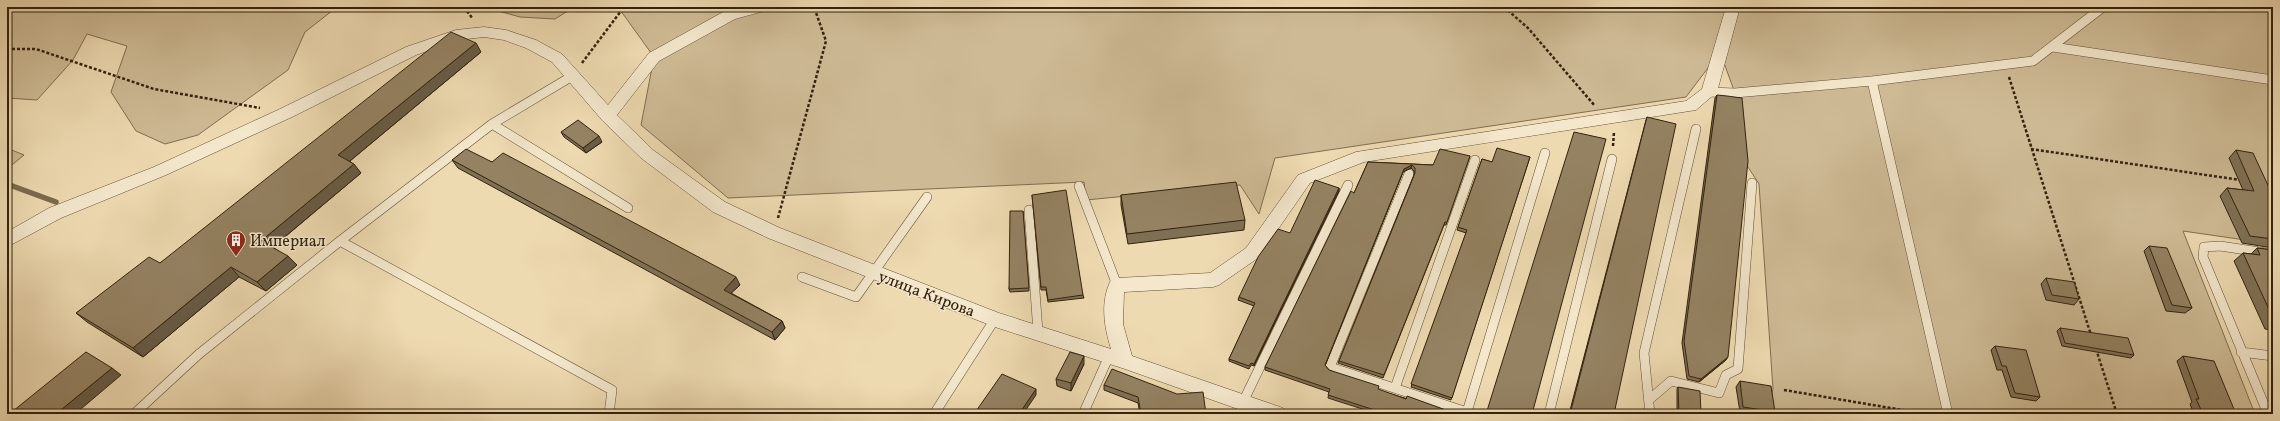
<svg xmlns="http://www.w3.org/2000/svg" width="2280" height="421" font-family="Vollkorn,serif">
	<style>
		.green { fill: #cebb95; stroke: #806e51 }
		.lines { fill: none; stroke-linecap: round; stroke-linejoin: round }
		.stream { stroke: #7c6b4e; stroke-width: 5.5 }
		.service-casing { stroke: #615036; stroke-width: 10 }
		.minor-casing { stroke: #615036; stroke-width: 1 }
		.path { stroke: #32220d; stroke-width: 2.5; stroke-dasharray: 3 2; stroke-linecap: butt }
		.service { stroke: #f4e7cc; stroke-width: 9 }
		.minor { fill: #f4e7cc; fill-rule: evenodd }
		.wall { fill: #7f7054; stroke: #32220d }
		.shaded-wall { fill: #685b45; stroke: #32220d }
		.building { fill: #948262; stroke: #32220d }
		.labels { text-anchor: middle; stroke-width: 3; stroke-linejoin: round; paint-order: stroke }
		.poi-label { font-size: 16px; fill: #32220d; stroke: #f4e7cc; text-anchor: start }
		.street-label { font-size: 16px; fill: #32220d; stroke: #f4e7cc }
	</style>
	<rect width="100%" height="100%" fill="#eedab1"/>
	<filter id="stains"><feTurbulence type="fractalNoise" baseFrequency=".005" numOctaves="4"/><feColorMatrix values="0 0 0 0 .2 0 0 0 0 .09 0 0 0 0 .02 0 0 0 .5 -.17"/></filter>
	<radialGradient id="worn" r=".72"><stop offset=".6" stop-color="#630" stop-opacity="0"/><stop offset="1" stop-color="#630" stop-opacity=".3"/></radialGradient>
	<path class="green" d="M7,7H337L305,32L288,70L198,135L165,144L136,131L111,92L127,46L87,34L73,60L37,100L7,98Z
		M484,7H574L555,19L520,17Z
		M618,7H2273V244L2183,231L2255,414H1765L1773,389L1759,184L1746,164L1740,101L1735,93L1720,52L1686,97L1275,158L1259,214L1240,185L1086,200L1084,182L728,198L641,125L654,57Z
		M7,148L24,155L7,169Z"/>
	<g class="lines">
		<path class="stream" d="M7,184L56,202"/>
		<defs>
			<path id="service" d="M2053,47L2273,80
				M1872,81L1948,414
				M1709,92L1735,93L1872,81L2033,61L2103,7
				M492,124L628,208
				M1409,174L1330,367L1473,414
				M1079,186L1117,285
				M1029,210L1038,332
				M340,241L612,390L609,414
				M802,277L856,297L927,197
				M2241,352L2273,356
				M1395,388L1475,160
				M1650,399L1671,381L1719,393L1726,375L1738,369L1752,183
				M1467,412L1545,153
				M134,414L199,354L340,241L492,124L574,75
				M934,414L995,319
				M1083,414L1109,356
				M1243,414V402L1348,185
				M1549,414L1612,159
				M1650,414L1644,353L1696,129
				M2268,414L2203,257L2204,247L2220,246L2273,254"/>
			<path id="minor" d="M741,7H766L764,11L735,19L659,61L617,115L653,150L725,202L780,228L999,313L1111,349C1104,327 1100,301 1111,280L1117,278L1210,273L1246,248L1298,175L1356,152L1686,101L1702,89L1726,7H1740L1717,92L1696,110L1364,162L1310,183L1258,258L1219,285L1213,287L1124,292L1123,324L1132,356L1283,408L1286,414H1252L1125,369L995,327L768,238L713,212L641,158L602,120L552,62L526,48L504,40L484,37L458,40L416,55L292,117L166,175L61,218L7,247V232L49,208L154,167L280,109L406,47L456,30L484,27L506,30L536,40L562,54L608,105L649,53L725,11Z"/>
		</defs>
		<use href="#service" class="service-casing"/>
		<use href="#minor" class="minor-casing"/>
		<path class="path" d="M464,7L473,19
			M1504,7L1528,28L1595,106
			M7,49H36L154,89L260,108
			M582,63L624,7
			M2009,77L2091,335
			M1613,146L1614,132
			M2031,149L2240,180
			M2265,184L2273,185
			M778,218L826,41L814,7
			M2096,349L2117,414
			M1784,390L1926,414"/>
		<use href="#service" class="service"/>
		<use href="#minor" class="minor"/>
	</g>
	<path class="wall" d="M481,52L350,161L361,173L273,247L297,265L266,291L239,277L143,357L87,322L76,313L160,263Z
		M1717,95L1726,360L1699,382L1687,379L1682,343L1715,98Z
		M1647,117L1614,414H1569L1646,120Z
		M561,132L602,142L586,153L564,137Z
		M2236,150L2273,196V248L2242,243L2220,196L2227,188L2243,190L2229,158Z
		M1470,156L1446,225H1444L1383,378L1338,363L1414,175V171L1411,168L1403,172L1325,365L1329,370L1378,390L1457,414H1378L1328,398L1329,392L1265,370V367L1354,193L1368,162L1433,165Z
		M1530,157L1451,400L1411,387L1466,233L1457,230L1482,159L1492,162Z
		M452,160L492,162L740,285L731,293L782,321L785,328L775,340L458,168Z
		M1339,188V191L1254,366L1251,365L1249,369L1229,361V359L1254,306L1238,300L1239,297L1290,233Z
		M1032,195L1083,295L1084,298L1048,302L1046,290H1041Z
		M1121,195L1245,220L1244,230L1128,244L1121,205Z
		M1023,211L1029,291L1010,292L1009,289Z
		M2149,246L2192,308L2185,313L2166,311L2144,251Z
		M2257,248L2273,250V330L2265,329L2234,261L2243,253L2251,254Z
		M2046,278L2079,299L2074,305L2046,300L2041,284Z
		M2060,328L2134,355L2131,358L2062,346L2057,331Z
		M1995,346L2040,397L2036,401L2011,397L2002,370H1997L1991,350Z
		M2183,356L2236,414H2194L2190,404L2192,402L2177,361Z
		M1084,364L1071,391L1057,386L1056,379Z
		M1740,381L1775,412L1773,414H1752L1740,412L1736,387Z
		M1104,385L1206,414H1140L1138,403L1104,390Z
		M1678,387L1701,414H1677V389Z"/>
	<path class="shaded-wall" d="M476,43L481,52L345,165L338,155Z
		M599,136L602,142L586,153L583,148Z
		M354,164L361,173L269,250L261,241Z
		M1412,165L1411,168L1403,172L1324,368L1404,169Z
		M1339,188V191L1254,366V364Z
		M288,256L297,265L266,291L257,282Z
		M231,267L239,277L143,357L133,348Z
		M736,277L740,285L727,297L724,290Z
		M782,321L785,328L775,340L772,332Z
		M1084,356V364L1071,391V383Z
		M1728,357L1726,360L1699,382L1701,379Z
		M112,368L121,375L75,414H56Z
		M1036,389V395L1023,414H1019Z"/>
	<path class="building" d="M451,32L476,43L338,155L354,164L261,241L288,256L257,282L231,267L133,348L76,313L149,257L160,263Z
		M1717,95L1727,96L1742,98L1748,161L1728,357L1701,379L1689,376L1684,341Z
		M1647,117L1676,124L1614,414H1570Z
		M578,120L599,136L583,148L561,132Z
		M1574,132L1606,139L1532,414H1486Z
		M1497,148L1530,157L1452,398L1411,384L1467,230L1458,227L1482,159L1492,162Z
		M466,149L492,162L503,153L736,277L724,290L782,321L772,332L452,160Z
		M1440,149L1470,156L1447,222H1445L1384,375L1339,361L1415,173V168L1412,165L1404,169L1325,365L1329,370L1379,386L1378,389L1406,399L1407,396L1457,414H1387L1328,395L1330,389L1265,367L1351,191L1354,193L1368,162L1433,165Z
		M2236,150L2253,153L2273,196V239L2250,236L2227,188L2254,191Z
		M1315,180L1339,188L1254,364L1251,363L1249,366L1229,359L1255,303L1239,297L1258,257L1278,229L1290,233Z
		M1236,182L1245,220L1127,234L1121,195Z
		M1066,190L1083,295L1048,300L1046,287H1041L1032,195Z
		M1010,211H1023L1029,288L1009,289Z
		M2149,246L2167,248L2192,308L2172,305Z
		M2257,248L2273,250V318L2243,253L2260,255Z
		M2046,278L2074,282L2079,299L2052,295Z
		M2060,328L2128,338L2134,355L2065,343Z
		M1995,346L2026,350L2040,397L2015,393L2006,366H2002Z
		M86,352L112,368L56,414H18L13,411Z
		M1070,352L1084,356L1071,383L1056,379Z
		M2183,356L2214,361L2236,414H2203L2196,399H2199Z
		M1112,369L1177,394L1203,392L1206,414H1141L1138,397L1104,385Z
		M1002,374L1036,389L1019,414H974Z
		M1740,381L1771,386L1775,412L1743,407Z
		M1678,387L1700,391L1701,414H1679Z
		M170,411L174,414H166Z"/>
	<defs>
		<symbol id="building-pin" viewBox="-11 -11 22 30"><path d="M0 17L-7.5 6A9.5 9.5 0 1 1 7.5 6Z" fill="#8f2418" stroke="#f4e7cc"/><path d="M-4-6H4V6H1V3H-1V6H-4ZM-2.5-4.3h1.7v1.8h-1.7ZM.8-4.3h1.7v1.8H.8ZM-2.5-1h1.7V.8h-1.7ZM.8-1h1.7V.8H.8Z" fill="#fff"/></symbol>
	</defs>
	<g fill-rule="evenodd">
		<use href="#building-pin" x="225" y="229" width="22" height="30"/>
	</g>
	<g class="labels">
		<g class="poi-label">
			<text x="250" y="246">Империал</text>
		</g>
		<g class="street-label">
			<text transform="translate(927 293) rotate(21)" y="6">улица Кирова</text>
		</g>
	</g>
	<rect width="2280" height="421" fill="none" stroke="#eedab1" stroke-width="24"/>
	<rect x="8" y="8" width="2264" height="405" fill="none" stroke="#32220d" stroke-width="2"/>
	<rect x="12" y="12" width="2256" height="397" fill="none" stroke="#32220d"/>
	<rect width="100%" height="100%" filter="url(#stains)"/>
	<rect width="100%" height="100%" fill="url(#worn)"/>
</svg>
